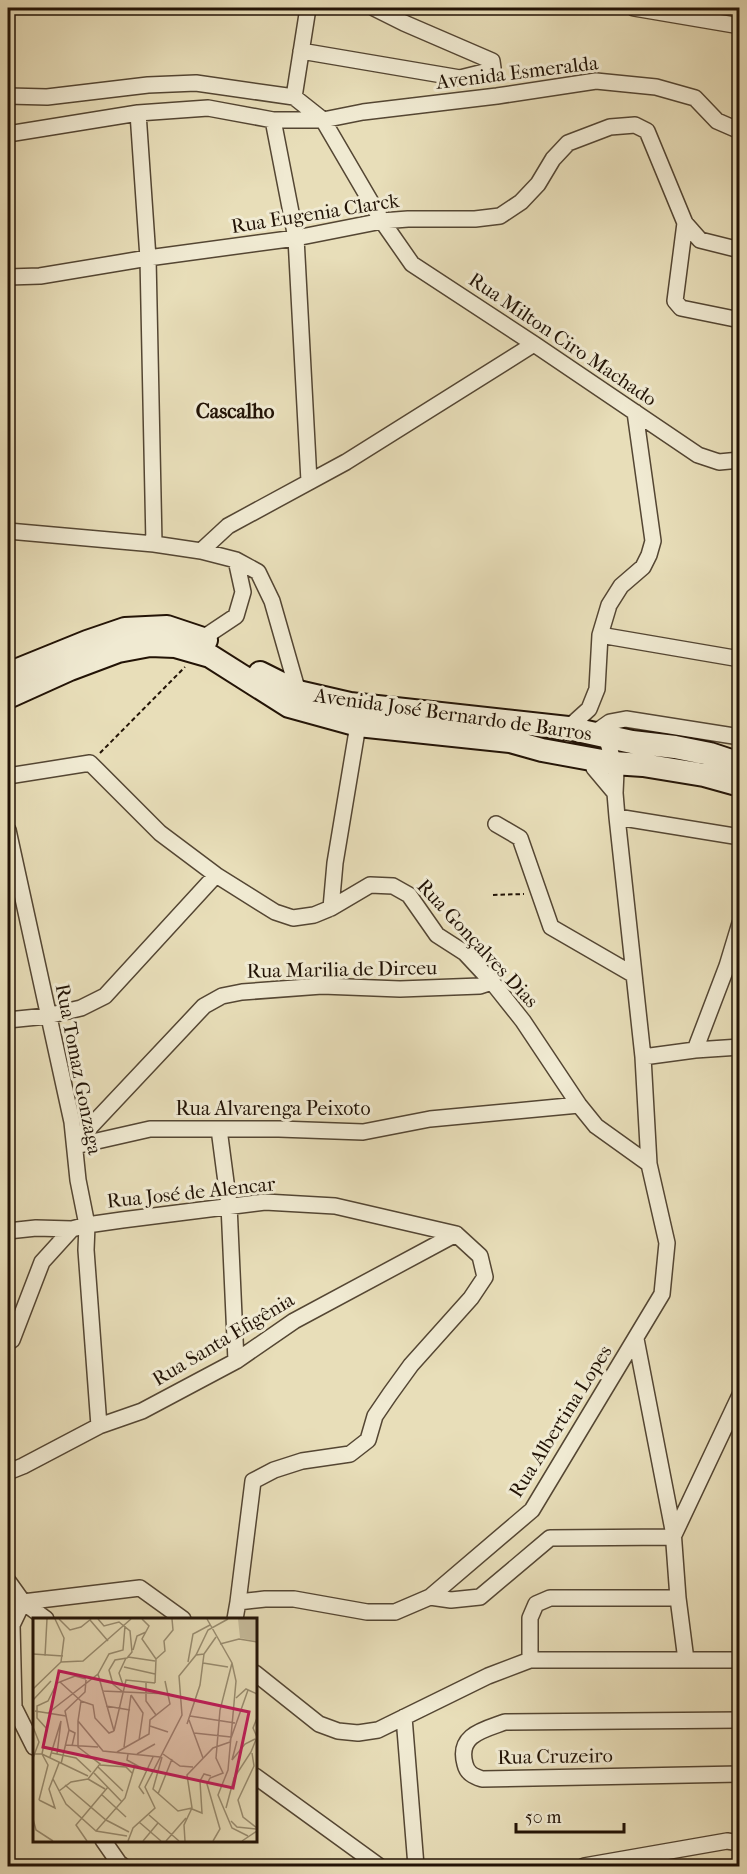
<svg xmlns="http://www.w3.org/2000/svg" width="747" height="1874" font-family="'IM FELL French Canon',serif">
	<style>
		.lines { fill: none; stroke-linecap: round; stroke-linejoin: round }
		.minor-casing { stroke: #544633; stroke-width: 18 }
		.secondary-casing { stroke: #221306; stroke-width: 26 }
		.path { stroke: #221306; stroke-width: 2; stroke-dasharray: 4.5 3; stroke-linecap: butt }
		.minor { stroke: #f0ead2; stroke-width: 15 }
		.secondary { stroke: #f0ead2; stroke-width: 22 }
		.labels { text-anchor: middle; stroke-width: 6; stroke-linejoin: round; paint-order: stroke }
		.street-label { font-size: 20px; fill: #221306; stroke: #f0ead2 }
		.neighbourhood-label { font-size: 21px; font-weight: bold; fill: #221306; stroke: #f0ead2 }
		.inset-road { fill: none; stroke: #998d71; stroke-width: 1.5 }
		.view { fill: #c2185b; fill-opacity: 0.15; stroke: #c2185b; stroke-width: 3 }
		.inset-edge { fill: none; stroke: #221306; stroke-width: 3 }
	</style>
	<rect width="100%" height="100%" fill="#e8deb9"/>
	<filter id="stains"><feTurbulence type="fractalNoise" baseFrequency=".00333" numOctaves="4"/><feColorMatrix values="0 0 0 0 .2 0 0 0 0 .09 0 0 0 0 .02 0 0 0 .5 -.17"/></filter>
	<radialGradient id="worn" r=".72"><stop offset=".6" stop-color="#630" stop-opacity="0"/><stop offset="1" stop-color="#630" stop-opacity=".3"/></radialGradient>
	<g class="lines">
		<defs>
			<path id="minor" d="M634,8L740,26
				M301,51L460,78L488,71L493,68L492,61L404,23L374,8
				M8,96L47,97L148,85L196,83L294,97L323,120L382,221L412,264L534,344L698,455L719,462L740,460
				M294,97L308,8
				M138,113L148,258L154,544
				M273,120L296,238L309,481
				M8,134L138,113L208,108L273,120H323L363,112L497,96L596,81L656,87L695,98L717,121L740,131
				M685,223L675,301L681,308L740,320
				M8,277L40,276L148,258L296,238L382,221L408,219H475L500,216L521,202L538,184L553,159L568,143L610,127L635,125L647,131L685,223L700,240L740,250
				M8,531L154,544L201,551L236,560L258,572L272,601L298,692
				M201,551L228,526L346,462L534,344
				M600,635L740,659
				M203,638L236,616L243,592L236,560
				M568,728L589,709L597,689L600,635L609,605L621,586L643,567L649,555L653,541L635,412
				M593,734L610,722L626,719L740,737
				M594,768L615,793
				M8,776L90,763L160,833L216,875L275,912L293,918L314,915L331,908L370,885L393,886L409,895L437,935L465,953L492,982L523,1021L579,1105L596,1126L649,1164
				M617,817L740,837
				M496,824L520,838L551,927L634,975
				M8,830L72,1122L78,1180L87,1225L86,1250L99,1426
				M331,908L335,863L358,725
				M8,1020L47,1016L81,1008L105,996L216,875
				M695,1050L740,1047
				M643,1057L695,1050L727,966L740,923
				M219,1129L229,1205L236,1361
				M75,1143L204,1006L222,996L242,992L322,986L400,989L480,986L492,982
				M75,1146L150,1129H279L363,1132L430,1119L579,1105
				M8,1231L36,1228L72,1229L87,1225L122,1220L265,1202L335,1206L456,1234L480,1256L485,1277L471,1298L411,1365L390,1394L375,1416L368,1440L350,1454L302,1461L274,1470L253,1481L238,1602
				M636,1339L673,1530L678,1598L686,1660
				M8,1342L12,1340L42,1262L72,1229
				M8,1472L23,1466L99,1426L142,1411L236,1361L294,1321L456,1234
				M8,1581L23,1602L46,1619
				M430,1597L451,1600L480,1597L550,1538L673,1537L740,1395
				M23,1602L140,1588L183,1619
				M23,1602L12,1625L14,1707L34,1747
				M235,1619L238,1602L265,1599H294L367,1612H395L430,1597L532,1510L662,1294L667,1243L649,1164L643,1057L617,817L615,793L616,771L606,736
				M530,1660V1618L536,1604L550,1598H678
				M255,1673L319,1724L338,1731L358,1733L378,1730L488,1676L530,1660H740
				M404,1717L416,1866
				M740,1720L505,1722C483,1730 457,1735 465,1764C467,1773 473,1776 482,1779L740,1774
				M255,1776L379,1866
				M103,1840L119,1863L123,1866
				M584,1866L727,1841L740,1843"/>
			<path id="secondary" d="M260,673L298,692L350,704L568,728L632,742L675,747L710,754L740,764
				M8,674L87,642L125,629L167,627L206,640
				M8,697L70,669L118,651L150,645L175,646L210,656L289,706L358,725L510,741L542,750L613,763L643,765L704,775L740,785"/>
		</defs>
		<use href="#minor" class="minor-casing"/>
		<use href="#secondary" class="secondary-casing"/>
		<path class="path" d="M100,753L185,667
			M493,895L524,894"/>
		<use href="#minor" class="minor"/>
		<use href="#secondary" class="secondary"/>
	</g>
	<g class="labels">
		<g class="street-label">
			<text transform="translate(517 72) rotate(-7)" y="7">Avenida Esmeralda</text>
			<text transform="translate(315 213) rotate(-9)" y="7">Rua Eugenia Clarck</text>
			<text transform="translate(563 339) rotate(34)" y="7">Rua Milton Ciro Machado</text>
			<text transform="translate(453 714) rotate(8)" y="7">Avenida José Bernardo de Barros</text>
			<text transform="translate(478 943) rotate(47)" y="7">Rua Gonçalves Dias</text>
			<text transform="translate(342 969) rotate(-1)" y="7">Rua Marilia de Dirceu</text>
			<text transform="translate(79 1069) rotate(79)" y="7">Rua Tomaz Gonzaga</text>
			<text x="273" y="1115">Rua Alvarenga Peixoto</text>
			<text transform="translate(191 1192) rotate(-6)" y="7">Rua José de Alencar</text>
			<text transform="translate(223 1339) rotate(-31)" y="7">Rua Santa Efigênia</text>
			<text transform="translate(560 1421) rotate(-58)" y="7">Rua Albertina Lopes</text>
			<text transform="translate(555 1756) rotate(-1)" y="7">Rua Cruzeiro</text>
		</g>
		<g class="neighbourhood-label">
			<text x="235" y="418">Cascalho</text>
		</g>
	</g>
	<g transform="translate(33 1618)">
		<rect width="224" height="224" fill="#e8deb9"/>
		<path d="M205,1H223V23L207,20Z" fill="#c6bb9b"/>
		<path class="inset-road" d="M26,1L37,12L48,9L58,1M65,1L71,8L86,4L97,13L99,34L94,40L82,42L76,52L80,66L90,74M109,1L116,8L109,21L123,41L122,65M174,1L199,45L203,63L195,152L185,177L199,210L215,218M57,2L75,23M187,26L206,21L224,24M100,32L104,18L113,14M0,36L30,38M163,37L171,36L183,19M12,38L14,1M95,39L122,43M123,41L132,33L131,23L140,12L139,1M28,44L50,43L98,1M155,44L160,16L177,7M170,45L195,49M91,49L122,56M65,56L81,113M27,64L48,83L45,103L70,133L127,139M113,65V83L123,97M90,67L86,55L93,40M0,71L28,44L31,20L22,1M69,73L137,76M98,77L110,95L106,122M203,80L213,71L224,76M0,82L18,63M48,83L60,87L62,100L76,115L81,113M73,88L97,92M2,93L33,98M15,95L65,56L76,36L90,32L92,8M157,98L202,105M224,100L220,110L224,119M156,102L170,140M45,103V129L67,146L55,161M154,106L167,67L171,36M117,108L135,114M36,112L42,115L39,128M81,113L93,62L122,65M161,115L198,119M197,123L215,72M204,123L199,142L212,126L222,121M33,127L65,129M91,129L98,77M84,134L116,116L117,102L137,86L132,63M19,135L43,140L58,154M219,135L221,148L205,182L210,199L224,210M0,136H9L55,158M95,136L94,142L114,153M104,136L122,126M130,136L147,148L160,149M17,139L28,103L24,136M129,139L120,171L145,193L159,190M0,140L6,124L0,109M28,146L36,112L32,93L52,74L53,62M67,147L93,149L99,155M65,149L90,173M61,155L89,184M20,161L33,186L63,213L94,218M55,161L72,171M32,167L73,202L96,214M26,173L38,164L55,161M68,176L93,199M111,176L106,169L120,139M125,176L139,141M6,182L15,147L9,136L14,111L4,100V88L15,83L24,65L42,58L53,61M6,182L22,190L16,171L26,145M193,190L201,160L218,134L224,119M159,191L169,195L167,163L171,156L178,158M116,197L146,223M0,201L3,212L20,223M198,203L204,209L223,211M106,204L128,223M63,213L92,180L102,147M54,223L43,207L75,169M95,223L100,210L122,190L112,169L149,97L146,58L163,37L175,12L195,1M110,223L125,205M133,223L153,200M152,223L151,207L159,190L154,157L180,130L197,124M180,223L187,211L174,166L177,160L190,155L183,140L187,92L199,45M209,223L224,213"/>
		<path class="view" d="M26,53L216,94L200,170L10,129Z"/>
		<rect width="224" height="224" class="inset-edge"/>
	</g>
	<rect width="747" height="1874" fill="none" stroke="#e8deb9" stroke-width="30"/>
	<rect x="9" y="9" width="729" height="1856" fill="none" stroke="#221306" stroke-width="3"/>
	<rect x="15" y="15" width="717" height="1844" fill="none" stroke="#221306" stroke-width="1.5"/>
	<path d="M516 1823v9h108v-9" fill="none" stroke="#221306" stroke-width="3"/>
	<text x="525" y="1823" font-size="18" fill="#221306" stroke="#f0ead2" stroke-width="4.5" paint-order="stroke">50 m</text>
	<rect width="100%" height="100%" filter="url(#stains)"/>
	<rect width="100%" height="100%" fill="url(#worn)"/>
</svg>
